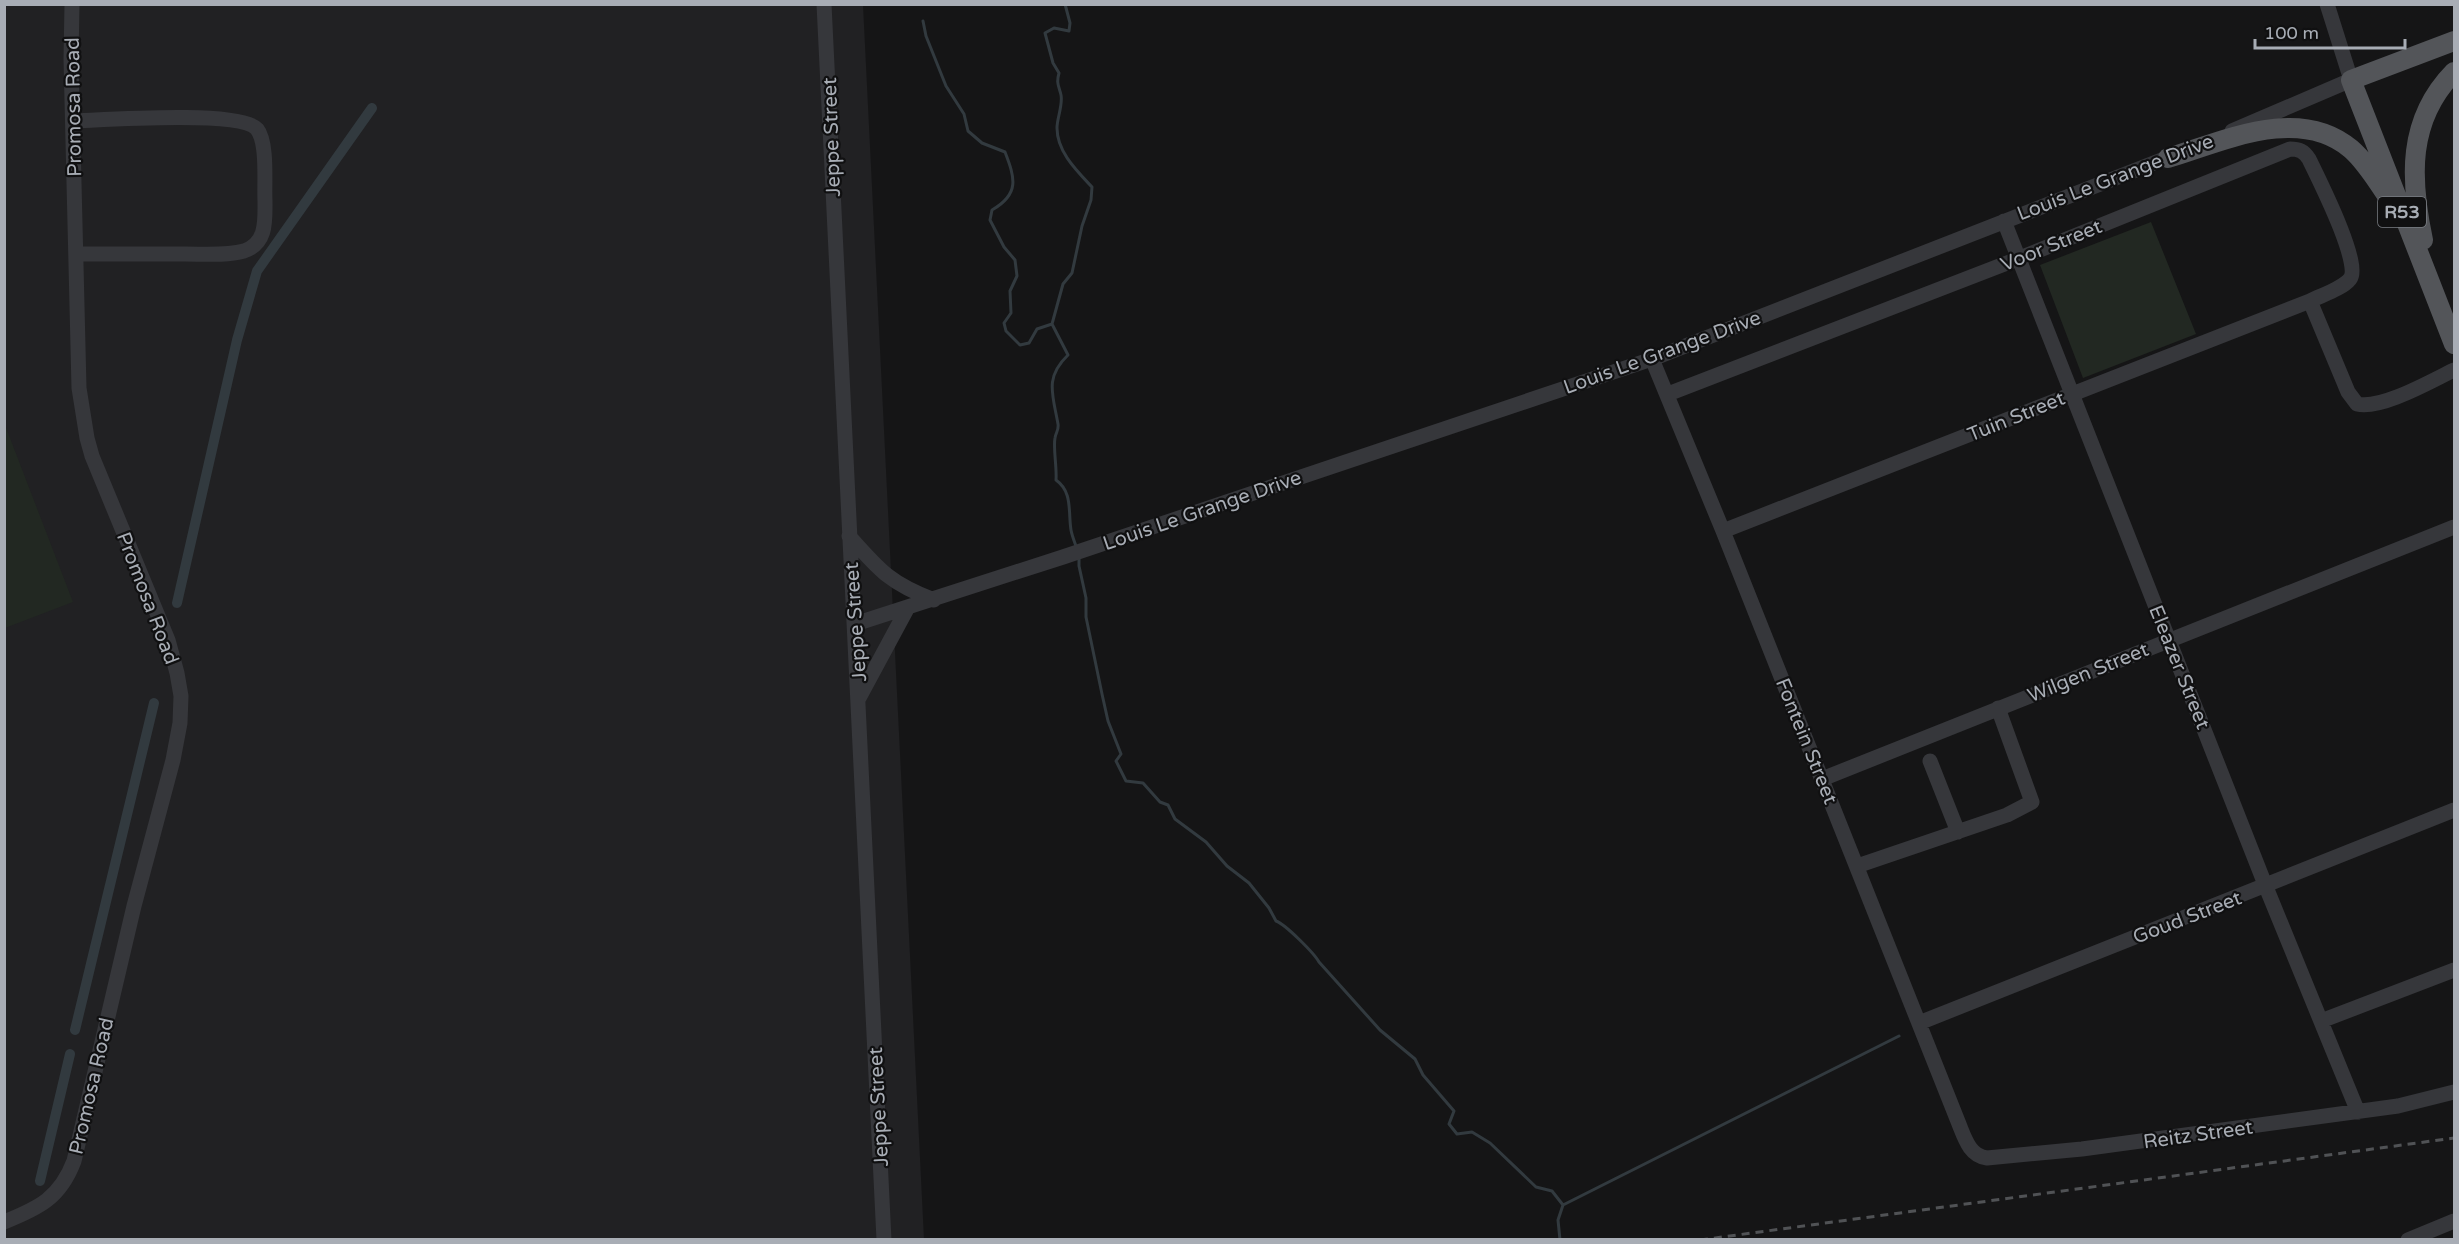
<svg xmlns="http://www.w3.org/2000/svg" width="2459" height="1244" font-family="'Varela Round',sans-serif">
	<style>
		.built { fill: #212123 }
		.green { fill: #222822 }
		.lines { fill: none; stroke-linecap: round; stroke-linejoin: round }
		.stream { stroke: #323a3f; stroke-width: 3 }
		.canal { stroke: #323a3f; stroke-width: 10 }
		.minor { stroke: #36373b; stroke-width: 15 }
		.major { stroke: #535559; stroke-width: 20 }
		.rail { stroke: #505255; stroke-width: 3; stroke-dasharray: 8 6; stroke-linecap: butt }
		.labels { text-anchor: middle; stroke-width: 4.5; stroke-linejoin: round; paint-order: stroke }
		.shield { fill: #101011; stroke: #7a7e84; stroke-width: 1.5 }
		.shield-label { font-size: 18px; font-weight: bold; fill: #a8adb5 }
		.street-label { font-size: 20px; fill: #a8adb5; stroke: #101011 }
	</style>
	<rect width="100%" height="100%" fill="#151516"/>
	<path class="built" d="M5,5H863L924,1239L5,1240Z"/>
	<path class="green" d="M2151,222L2196,334L2083,378L2040,265Z
		M5,425L73,602L5,628H4Z"/>
	<g class="lines">
		<path class="stream" d="M923,21L926,36L946,86L964,114L968,131L982,143L1005,152C1015,178 1020,194 992,210L990,220L1004,247L1015,260L1017,276L1010,291L1011,313L1004,323L1006,331L1020,345L1029,343L1037,329L1052,324L1068,355C1044,378 1053,395 1058,424C1059,430 1056,432 1055,438C1053,448 1057,467 1056,480C1073,492 1068,512 1071,530C1072,536 1075,543 1077,549
			M1052,324L1063,284L1072,273L1082,226L1091,200L1092,187C1077,171 1057,152 1057,128C1057,118 1063,105 1061,95C1059,86 1056,84 1059,73L1053,63L1045,33L1054,28L1069,31L1070,23L1065,4
			M1079,558V566L1086,598V617L1102,694L1108,721L1121,754L1116,761L1126,781L1143,783L1160,802L1168,805L1175,819L1206,842L1227,866L1249,883L1269,908L1276,921C1285,924 1314,953 1319,962L1380,1030L1415,1059L1423,1075L1454,1111L1449,1124L1457,1134L1472,1132L1490,1143L1536,1187L1552,1191L1563,1205
			M1560,1240L1558,1220L1563,1205L1899,1036"/>
		<path class="canal" d="M177,603L237,340L257,271L372,108
			M75,1030L154,703
			M40,1181L70,1054"/>
		<path class="minor" d="M824,4L884,1240
			M73,121C103,120 241,110 257,129C268,143 264,184 265,201C265,221 267,243 244,251C226,256 203,254 185,254C148,254 112,254 76,254
			M2232,131L2351,80L2327,4
			M2004,221L2266,887L2358,1112
			M1652,359L1723,531L1959,1124C1965,1139 1970,1156 1987,1158L2082,1149L2398,1106L2454,1092
			M1668,394L2020,258L2290,149C2299,149 2304,151 2309,159C2318,178 2362,264 2350,279C2342,289 2322,295 2310,301
			M1723,531L2310,301L2348,392L2357,404C2381,410 2431,381 2454,370
			M849,536C880,571 890,583 934,600
			M855,624L1063,557L1652,359L2177,154
			M859,698L907,609
			M1930,761L1958,832
			M1822,779L2454,527
			M1857,866L2007,815L2032,802L1998,708
			M2321,1021L2454,970
			M1919,1023L2454,810
			M4,1222C39,1208 60,1198 74,1161L134,906L173,760L180,723L181,696L177,673L168,640L92,456L87,438L79,388L71,59L72,4
			M2408,1240L2454,1221"/>
		<path class="major" d="M2454,41L2351,80L2454,344
			M2168,158C2224,141 2299,105 2351,149C2366,162 2377,181 2388,197
			M2423,240C2410,179 2407,120 2454,72"/>
		<path class="rail" d="M1700,1240L2454,1138"/>
	</g>
	<g class="labels">
		<rect class="shield" x="2378" y="197" width="48" height="30" rx="4.5"/>
		<g class="shield-label">
			<text x="2402" y="218">R53</text>
		</g>
		<g class="street-label">
			<text transform="translate(73 107) rotate(-91)" y="7">Promosa Road</text>
			<text transform="translate(831 137) rotate(-92)" y="7">Jeppe Street</text>
			<text transform="translate(2115 177) rotate(-21)" y="7">Louis Le Grange Drive</text>
			<text transform="translate(2051 245) rotate(-22)" y="7">Voor Street</text>
			<text transform="translate(1662 352) rotate(-20)" y="7">Louis Le Grange Drive</text>
			<text transform="translate(2016 416) rotate(-22)" y="7">Tuin Street</text>
			<text transform="translate(1202 510) rotate(-19)" y="7">Louis Le Grange Drive</text>
			<text transform="translate(148 598) rotate(69)" y="7">Promosa Road</text>
			<text transform="translate(855 622) rotate(-94)" y="7">Jeppe Street</text>
			<text transform="translate(2180 667) rotate(68)" y="7">Eleazer Street</text>
			<text transform="translate(2088 672) rotate(-22)" y="7">Wilgen Street</text>
			<text transform="translate(1807 741) rotate(68)" y="7">Fontein Street</text>
			<text transform="translate(2187 917) rotate(-21)" y="7">Goud Street</text>
			<text transform="translate(91 1086) rotate(-77)" y="7">Promosa Road</text>
			<text transform="translate(878 1107) rotate(-93)" y="7">Jeppe Street</text>
			<text transform="translate(2198 1134) rotate(-8)" y="7">Reitz Street</text>
		</g>
	</g>
	<rect width="2459" height="1244" fill="none" stroke="#a8adb5" stroke-width="12"/>
	<path d="M2255 39v9h150v-9" fill="none" stroke="#a8adb5" stroke-width="3"/>
	<text x="2264" y="39" font-size="18" fill="#a8adb5" stroke="#101011" stroke-width="4.5" paint-order="stroke">100 m</text>
</svg>
